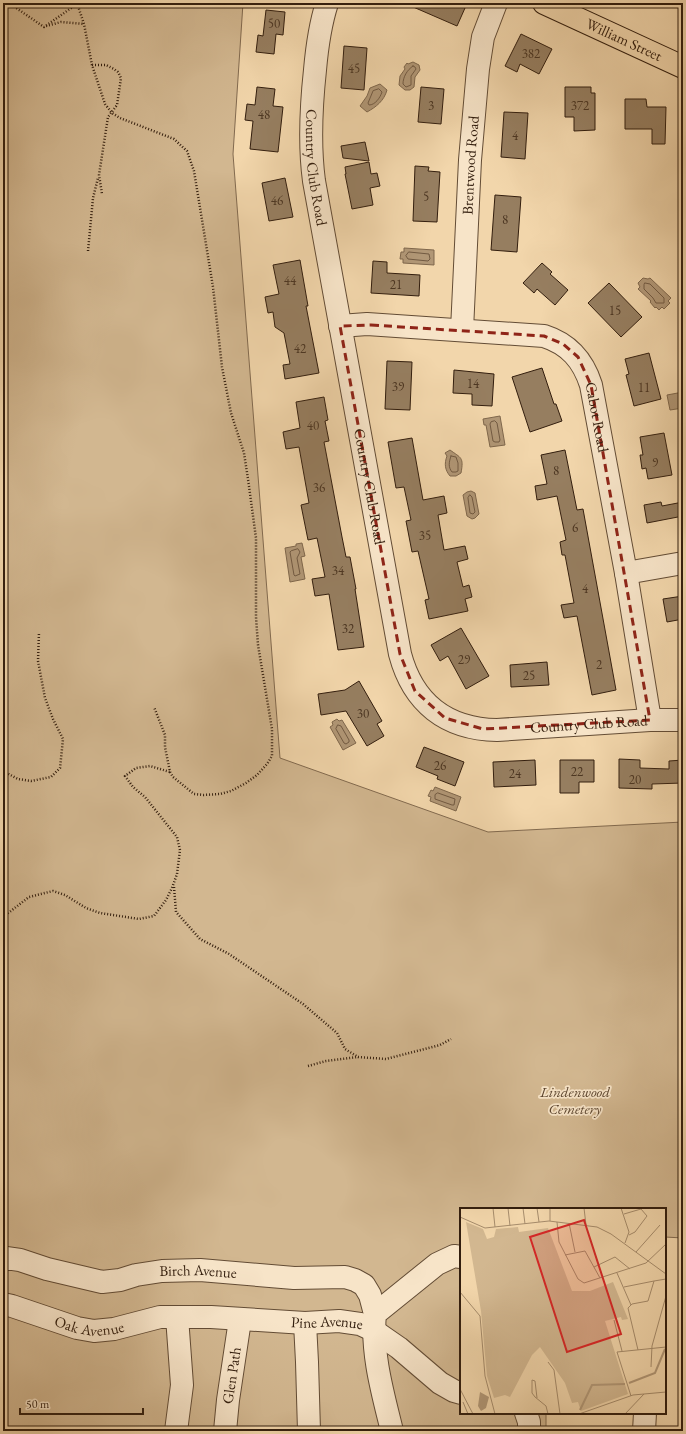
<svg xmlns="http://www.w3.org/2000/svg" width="686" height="1434" font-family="'EB Garamond',serif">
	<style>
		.green { fill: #d2b790; stroke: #826a4f }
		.water { fill: #b19776; stroke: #7f674c }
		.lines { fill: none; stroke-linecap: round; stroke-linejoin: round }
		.shore { stroke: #725a42; stroke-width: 1 }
		.building { fill: #967e60; stroke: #331e0e }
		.minor-casing { stroke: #634c35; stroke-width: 24 }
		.major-casing { stroke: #331e0e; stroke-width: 24 }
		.path { stroke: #331e0e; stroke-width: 2.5; stroke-dasharray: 1 2; stroke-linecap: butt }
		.minor { stroke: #f7e4c8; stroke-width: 22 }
		.major { stroke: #f2d6ab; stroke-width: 22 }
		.marked { fill: none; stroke: #8f2418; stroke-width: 3; stroke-dasharray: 8 5; stroke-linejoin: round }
		.labels { text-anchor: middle; stroke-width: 3.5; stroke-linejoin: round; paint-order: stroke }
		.number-label { font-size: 13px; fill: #4c3622 }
		.street-label { font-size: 15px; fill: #331e0e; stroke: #f7e4c8 }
		.park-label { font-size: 15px; font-style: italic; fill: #5b442e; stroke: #f7e4c8 }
		.inset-river { fill: none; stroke: #b19776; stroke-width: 2 }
		.inset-road { fill: none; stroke: #a68c6c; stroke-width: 1 }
		.view { fill: #d62828; fill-opacity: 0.15; stroke: #d62828; stroke-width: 2 }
		.inset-edge { fill: none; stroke: #331e0e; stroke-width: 2 }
	</style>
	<rect width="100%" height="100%" fill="#f2d6ab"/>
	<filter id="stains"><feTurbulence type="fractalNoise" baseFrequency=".005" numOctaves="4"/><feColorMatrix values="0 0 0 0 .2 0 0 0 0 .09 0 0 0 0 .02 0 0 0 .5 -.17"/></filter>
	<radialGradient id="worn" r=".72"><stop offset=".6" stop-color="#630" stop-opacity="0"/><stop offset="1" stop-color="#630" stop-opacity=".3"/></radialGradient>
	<path class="green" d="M3,3H243L233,154L280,758L488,832L683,822V1238L665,1237V1209H461V1413H546V1431H3Z"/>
	<path class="water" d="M648,3H673C667,8 654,9 648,3Z
		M413,62L419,65L420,70L415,77L414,87L410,90H405L399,85L400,76L405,69L404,67L407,63L408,64Z
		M380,84L387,90C384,101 376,107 367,112L360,106L367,96L370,88Z
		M404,248L434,250V265L403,263V259H400L401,252H404Z
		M643,278L648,279L650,278L671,298L668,301L670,303L664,309L662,307L659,310L656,307L655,308L650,302L651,301L638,289L640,287L638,283Z
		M683,392V408L670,410L667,395Z
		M500,416L505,445L490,447L486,425H484L483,419Z
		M450,450C461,458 464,457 461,473L456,476H450C445,470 444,464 447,456L445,453Z
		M471,491L475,493L479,514L475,518L472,519L467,516L463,495L467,492Z
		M302,543L305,556L301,557L305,579L290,582L285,548L296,546V544Z
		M337,719L339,721L342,720L356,743L343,750L330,727L333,725L332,722Z
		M435,787L461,797L456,811L430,801L431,797L428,796L431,790L433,791Z"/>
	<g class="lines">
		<path class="shore" d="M413,66L415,67L416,69L411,76V85L406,87L403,84C403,77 407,70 413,66Z
			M379,89L382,92C380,98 375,105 369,105L368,103L373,91Z
			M409,252L429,254L430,259L428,261L408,259L406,256Z
			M645,283L650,284L664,298V303H656L653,298L644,289V285Z
			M495,421L497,423L500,440L499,442H495L493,441L490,424L491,422Z
			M451,456L456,457L458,463V471L456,472H452C448,467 449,462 451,456Z
			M470,495L472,497L475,512L473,514L470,513L468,498Z
			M298,549L300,552L297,558L300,574L295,576L294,575L290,552L291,551Z
			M338,725L341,726L349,740V742L346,744L344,743L336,729Z
			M438,793L455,799L454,805H452L435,799V795Z"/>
	</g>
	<path class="building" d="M404,3H454L465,8L457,26Z
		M266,10L285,12L283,35L276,34L274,54L256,52L258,35L263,36Z
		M521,34L552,49L539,74L520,64L517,72L505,66Z
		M344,46L367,48L364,90L341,88Z
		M257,87L275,89L273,106L283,107L278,152L250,149L253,121L245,120L247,104L255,105Z
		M421,87L444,89L441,124L418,122Z
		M565,87H591V93H595V130L574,131V117H565Z
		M625,99H646L647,107H666L665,144H652V129H625Z
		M504,112L528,113L525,159L501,157Z
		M365,142L369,161L343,158L341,146Z
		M369,162L371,174L377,173L380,186L370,188L373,205L352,209L345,174H346L345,167Z
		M415,166L429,167L428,171L440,172L437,222L413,221Z
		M285,178L293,217L269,221L262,183Z
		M495,195L521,197L517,252L491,250Z
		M300,260L308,306H306L319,373L285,379L283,365L290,364L284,333L275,327L273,312L268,313L265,297L279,294L273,265Z
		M373,261L387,262V273L420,275L419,296L371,293Z
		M542,263L552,272L550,274L568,290L555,305L537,289L534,293L523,283Z
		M609,283L642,317L621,337L588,303Z
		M649,353L661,399L634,406L626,375L629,374L625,359Z
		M387,361L412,362L410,410L385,409Z
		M542,368L554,404H556L562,421L530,432L512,377Z
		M454,370L494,374L492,406L472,405V394L453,393Z
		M324,397L328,420L325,421L329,441L324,442L342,537L346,557H350L356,589H355L364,647L338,650L329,594L315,596L312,579L325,577L317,538L308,540L301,505L309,503L299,447L286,449L283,432L300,428L296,402Z
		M664,433L672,475L648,479L646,468L642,469L640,455H643L640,437Z
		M412,438L423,500L444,496L447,513L438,515L444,550L465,546L468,559L457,562L463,587L469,585L472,597L465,599L468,611L429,619L425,600L429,599L418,551L412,552L406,521L411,520L404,487L396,488L388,442Z
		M565,450L577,510L583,509L616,690L592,695L577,616L564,618L561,605L574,603L565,555H562L560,542L566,540L557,496L537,500L535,486L547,484L541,455Z
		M661,502L662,506L683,502V516L647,523L644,505Z
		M683,596V619L667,622L663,599Z
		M461,628L489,676L466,689L448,656L440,661L431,645Z
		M547,662L549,685L511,687L510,665Z
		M359,681L382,721L377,724L384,736L367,746L346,711L321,715L318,694L345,690Z
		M424,747L464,762L455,786L437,779L438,776L416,767Z
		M619,759L640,760V768L669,769V761L683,760V783L652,784V789L619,788Z
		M535,760L536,785L494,787L493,762Z
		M560,760H594V782H579V793H560Z"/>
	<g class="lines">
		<defs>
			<g id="minor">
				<path id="s1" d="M327,3C320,25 317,47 315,70C311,107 309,144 314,181L400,654C413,703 446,729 497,730L650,720H683"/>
				<path id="s2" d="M340,326L367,324L544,336C569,344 583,360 591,385L626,573L650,720"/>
				<path id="s3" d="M462,330L470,160L478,69L483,37L496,3"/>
				<path d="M626,573L683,563"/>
				<path id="s4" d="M3,1260L6,1258L20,1260L47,1269L102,1282L120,1280L136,1275L162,1271L200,1270L294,1278L345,1277L355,1280L364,1285L370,1295L375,1314"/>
				<path id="s5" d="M3,1304L12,1306L77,1328L94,1331L114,1329L160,1317H211L305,1323L339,1321L360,1324L373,1330L399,1348L440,1383L454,1391L461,1393"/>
				<path d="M305,1323L307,1362L309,1431"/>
				<path d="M526,1413L529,1422V1431"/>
				<path d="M176,1431L182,1385L177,1317"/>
				<path id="s6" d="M225,1431L228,1400L240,1320"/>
				<path d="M392,1431C383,1394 371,1353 375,1314L437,1264L454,1256L461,1257"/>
				<path d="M644,1431L645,1413"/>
			</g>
			<g id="major">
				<path id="s7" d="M544,3L683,67"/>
			</g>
		</defs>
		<use href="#minor" class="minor-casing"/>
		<use href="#major" class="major-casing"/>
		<path class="path" d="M9,3L44,27L77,4
			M77,3L84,24L92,65L105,104L112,113L120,118L174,139L187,151L194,171L213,287L222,367L231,413L244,453L248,479L256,538V617L258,645L272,729V756L267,764L257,775L246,783L231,791L220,794L204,795L194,794L173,777L170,772L165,747V735L154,707
			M46,26L61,22L84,24
			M92,65H106L114,69L118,72L121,78L117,105L108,117L99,175L102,194
			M88,251L93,198L98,178
			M3,771L18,779L31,781L51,777L60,768L63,739L53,719L45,698L38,661L39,632
			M174,887L176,912L200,939L229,954L303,1004L337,1033L345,1049L358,1057L386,1059L440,1045L451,1039
			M3,917L29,897L53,891L65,895L86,908L100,913L139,919L154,916L166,900L172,888L177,874L180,850L177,837L145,797L133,787L125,776L136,768L150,766L170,772
			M308,1066L326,1061L358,1057"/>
		<use href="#minor" class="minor"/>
		<use href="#major" class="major"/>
	</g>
	<path class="marked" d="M371,325L544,336L563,344L578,357L591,385L650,720L483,729L445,718L415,691L400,654L340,326Z"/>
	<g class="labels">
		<g class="number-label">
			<text x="274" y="28">50</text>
			<text x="531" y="58">382</text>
			<text x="354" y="73">45</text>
			<text x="431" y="110">3</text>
			<text x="580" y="110">372</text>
			<text x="264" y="119">48</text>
			<text x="515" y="140">4</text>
			<text x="426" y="201">5</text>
			<text x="277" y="205">46</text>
			<text x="505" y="224">8</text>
			<text x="290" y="285">44</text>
			<text x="396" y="289">21</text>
			<text x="615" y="315">15</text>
			<text x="300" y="353">42</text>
			<text x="473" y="388">14</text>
			<text x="398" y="391">39</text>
			<text x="644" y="392">11</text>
			<text x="313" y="430">40</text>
			<text x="655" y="467">9</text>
			<text x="556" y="475">8</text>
			<text x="319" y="492">36</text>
			<text x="575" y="532">6</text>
			<text x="425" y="540">35</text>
			<text x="338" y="575">34</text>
			<text x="585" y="593">4</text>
			<text x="348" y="633">32</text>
			<text x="464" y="664">29</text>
			<text x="599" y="669">2</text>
			<text x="529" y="680">25</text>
			<text x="363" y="718">30</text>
			<text x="440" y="770">26</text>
			<text x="577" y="776">22</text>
			<text x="515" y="778">24</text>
			<text x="635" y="784">20</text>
		</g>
		<g class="street-label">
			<text dy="5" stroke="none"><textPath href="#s7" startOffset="88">William Street</textPath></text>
			<text dy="5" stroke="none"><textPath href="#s3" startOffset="165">Brentwood Road</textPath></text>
			<text dy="5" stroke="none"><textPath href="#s1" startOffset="166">Country Club Road</textPath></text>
			<text dy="5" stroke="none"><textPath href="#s2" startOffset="308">Cabot Road</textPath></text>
			<text dy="5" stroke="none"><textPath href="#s1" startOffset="490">Country Club Road</textPath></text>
			<text dy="5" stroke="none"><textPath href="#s1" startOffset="886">Country Club Road</textPath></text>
			<text dy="5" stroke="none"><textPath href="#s4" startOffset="200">Birch Avenue</textPath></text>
			<text dy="5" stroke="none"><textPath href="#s5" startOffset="90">Oak Avenue</textPath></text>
			<text dy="5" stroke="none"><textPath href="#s5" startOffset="330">Pine Avenue</textPath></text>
			<text dy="5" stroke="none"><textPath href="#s6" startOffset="56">Glen Path</textPath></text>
		</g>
		<g class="park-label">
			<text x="575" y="1097">Lindenwood<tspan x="575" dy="17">Cemetery</tspan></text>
		</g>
	</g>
	<g transform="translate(460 1208)">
		<rect width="206" height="206" fill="#f2d6ab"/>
		<path d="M6,14L23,21L27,31L34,29L36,21L58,19L59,24L88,20L112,83H130L153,74L168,111L162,112L161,109L145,113L168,186L121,203L118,194L112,195L105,175L80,139L72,147L50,189L45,187L34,190L27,168L21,103Z" fill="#d2b790"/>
		<path d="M20,184L29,189L26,200L21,203L18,198Z" fill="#b19776"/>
		<path class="inset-river" d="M169,175L195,165L205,141M120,202L132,177L165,176"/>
		<path class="inset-road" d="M33,0L35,19M48,0L50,18M63,0L65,16M77,0L79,14M90,0V13M124,0L126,17M161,0L169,24L165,35M164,6L181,1L187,8L175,24L169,27M0,9L25,20L89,13L137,19L151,26L206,66M97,14L99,34L118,71L124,75L186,55L206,36M109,15L115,44M176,44L200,17M105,47L125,43L140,70M134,59L155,49L170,61M157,65L171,97M164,79L194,73M0,84L20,108L25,168L35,206M154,112L162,143M178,142L168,100L172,96L188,93L194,73L206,71M88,154L94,162L100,206M191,159L192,138L206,88M0,181L13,206M171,188L157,144L206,139M77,190L75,173L72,172V185L75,189L86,198L88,206M3,194L8,206M119,206L173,187L206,184M165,206L184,186"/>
		<path class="view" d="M124,12L161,126L107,144L70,29Z"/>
		<rect width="206" height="206" class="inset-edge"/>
	</g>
	<rect width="686" height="1434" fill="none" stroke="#f2d6ab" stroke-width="16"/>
	<rect x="4" y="4" width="678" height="1426" fill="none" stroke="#331e0e" stroke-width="2"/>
	<rect x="8" y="8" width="670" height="1418" fill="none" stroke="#331e0e"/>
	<path d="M20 1408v6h123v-6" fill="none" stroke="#331e0e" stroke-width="2"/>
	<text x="26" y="1408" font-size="12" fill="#331e0e" stroke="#f7e4c8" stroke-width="3" paint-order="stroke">50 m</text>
	<rect width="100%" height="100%" filter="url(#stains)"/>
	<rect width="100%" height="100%" fill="url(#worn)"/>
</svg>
